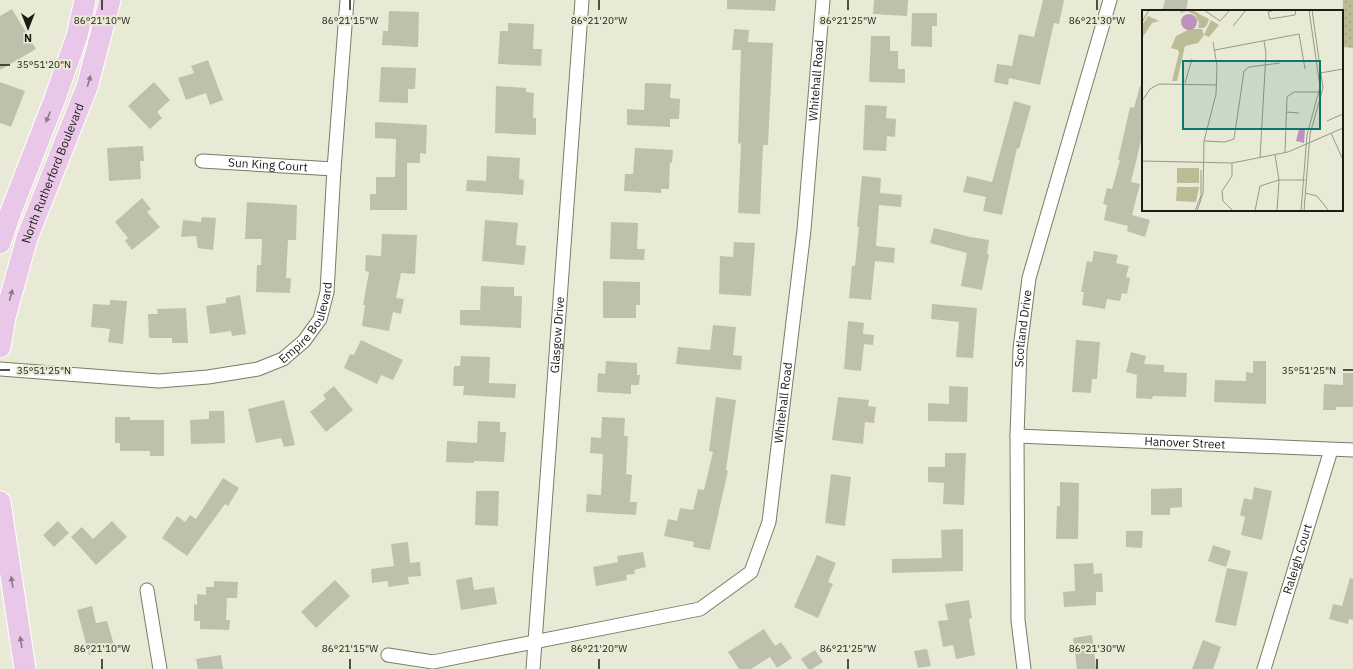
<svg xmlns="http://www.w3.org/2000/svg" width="1353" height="669" font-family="'IBM Plex Sans',sans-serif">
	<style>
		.park { fill: url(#park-dots) }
		.building { fill: #bfc0ac }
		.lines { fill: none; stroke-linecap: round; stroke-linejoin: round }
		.minor-casing { stroke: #7a7b68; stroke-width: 15 }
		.primary-casing { stroke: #fff; stroke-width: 23 }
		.minor { stroke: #fff; stroke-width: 13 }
		.primary { stroke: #e9c7e9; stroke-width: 21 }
		.oneway { fill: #8d7a89 }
		.ticks { fill: none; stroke: #1c1c14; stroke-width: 1.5 }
		.labels { text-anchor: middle; stroke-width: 4; stroke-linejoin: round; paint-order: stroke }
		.street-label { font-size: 12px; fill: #1c1c14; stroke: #e9ead5 }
		.inset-road { fill: none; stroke: #979888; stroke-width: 1 }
		.view { fill: #0f766e; fill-opacity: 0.15; stroke: #0f766e; stroke-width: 2 }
		.inset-edge { fill: none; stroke: #1c1c14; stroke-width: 2 }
		.ticks-label { font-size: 10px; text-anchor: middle; fill: #1c1c14; stroke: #e9ead5; stroke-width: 4; stroke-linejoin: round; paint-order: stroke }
	</style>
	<defs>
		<pattern id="park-dots" width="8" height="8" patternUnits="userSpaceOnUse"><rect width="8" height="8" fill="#bbbc96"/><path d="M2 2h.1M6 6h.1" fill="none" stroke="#a0a180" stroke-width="1.8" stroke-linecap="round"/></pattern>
	</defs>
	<rect width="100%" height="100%" fill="#e9ead5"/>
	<path class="park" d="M1343,0H1353V48L1343,47L1342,45Z"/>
	<path class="building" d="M727,0H776L775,11L727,9Z
		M874,0H908L907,16L873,14Z
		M1043,0H1064L1059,24L1054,23L1040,85L1009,78L1008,85L994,82L997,64L1012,66L1019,34L1034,37Z
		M1165,0H1188L1186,11H1162Z
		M12,9L36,49L0,70V16Z
		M389,11L419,12L418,47L382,45L383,31H388Z
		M912,13H937V26H932V47L911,46Z
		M508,23L534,24L533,49H542L541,66L498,64L500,31H508Z
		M734,29L749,30L748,42L773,43L768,145H763L760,214L738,213L741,144L738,143L741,50H732Z
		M871,36H890V51H898V69H905V83L869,82Z
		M208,60L223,100L210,105L206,93L186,100L178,78L194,73L191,66Z
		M381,67L416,68L415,89H408V103L379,102Z
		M0,82L25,91L11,127L0,123Z
		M154,82L170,100L157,112L162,118L150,129L128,106Z
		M645,83L671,84L670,98L680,99L679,119H670V127L627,125V109L644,110Z
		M496,86L526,88V92L534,93L533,118H536V135L495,133Z
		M1140,86L1143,87V141H1141L1131,182L1140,184L1132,215L1150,220L1145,237L1127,231L1128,226L1104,220L1107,205L1103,204L1107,188L1112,189L1120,160H1118L1130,107L1134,108Z
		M1014,101L1031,106L1019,149L1017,148L1002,215L983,211L986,197L963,192L967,176L992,182Z
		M865,105L887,106L886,118L896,119L895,137L887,136L886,151L863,150Z
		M375,122L427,125L426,154L420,153V163H407V210H370V194H376V177H395L396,139L375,138Z
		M143,146L144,161H140L141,179L109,181L107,148Z
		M635,148L673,150L672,163L670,162L669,189H661V193L624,191L625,174H633Z
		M487,156L520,158L519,179L524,180L523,195L466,191L467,180L486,181Z
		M862,176L881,178L880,193L902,195L901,207L879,205L876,246L895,248L894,263L875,261L871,300L849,298L852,266H855L859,227H857Z
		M142,198L151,209L147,212L160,227L132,250L125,241L128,238L115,222Z
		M247,202L297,205L296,240H288L286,278H291L290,293L256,292L257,265H261L262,239H245Z
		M202,217L216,218L213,250L198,248L196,236L181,237L183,220L201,222Z
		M485,220L518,223L516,245L526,246L524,265L482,261Z
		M611,222L638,223L637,249H645L644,260L610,259Z
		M934,228L970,237L989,240L987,254H989L982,290L961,286L967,253L930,243Z
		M382,234L417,235L415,274L401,273L396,298L404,299L401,314L393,312L389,331L362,326L365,305H363L369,272L365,271L366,255L381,256Z
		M734,242L755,243L751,296L719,294L720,256L733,257Z
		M1094,251L1118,255L1116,263L1129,266L1126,277L1130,278L1127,294L1122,293L1120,301L1107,299L1105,309L1082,305L1084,292H1081L1087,261L1092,262Z
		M603,281L640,282V305H636V318H603Z
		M481,286L514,287V296H522L521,328L460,325V310H480Z
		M240,295L246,334L232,336L231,331L210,334L206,306L226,303V298Z
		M110,300L127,301L123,344L108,342L110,329L91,327L93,304L110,305Z
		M932,304L977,308L973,358L956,357L959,322L931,319Z
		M186,308L188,343H172V338H149L148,314H158L157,309Z
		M848,321L864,323L863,334L874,335L873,345L864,344L861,371L844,369Z
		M713,325L736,327L733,355L742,356L741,370L676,364L678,347L710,350Z
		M361,340L403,360L393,380L381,375L377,384L344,368L350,354L354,355Z
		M1076,340L1100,342L1097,379H1092L1091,393L1072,392Z
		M1131,352L1146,356L1144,364L1164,365V372L1187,373L1186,397L1153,396L1152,399L1136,398L1137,375L1126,372Z
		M461,356L490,357L489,383L516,384L515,398L463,395L464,386H453L454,366H460Z
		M606,361L637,363V375H640L639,385H631V394L597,392L598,373L605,374Z
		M1253,361H1266V404L1214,402L1215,380L1246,381V372L1253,373Z
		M1343,373H1353V407H1336V410H1323L1324,384L1343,385Z
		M334,386L353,410L326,432L310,412L326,399L323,395Z
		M949,386L968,387L967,422L928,421V403L949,404Z
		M716,397L736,400L726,470L728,471L710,550L693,547L694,542L664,536L668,519L677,521L680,508L693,510L698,489L704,490L713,452L709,451Z
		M838,397L869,400L868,406L876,407L874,423L865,422L863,444L832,440Z
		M284,400L295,445L284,447L281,438L256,443L248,409Z
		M209,411H224L225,443L191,444L190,420L209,419Z
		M115,417H130V420H164V456H150V451H120V443H115Z
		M602,417L625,418L624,436H628L626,474L632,475L630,502H637L636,515L586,512L587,494L601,495L603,454L590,453L591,437L601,438Z
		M478,421L500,422V432H506L504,462L474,461V463L446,462L447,441L477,443Z
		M945,453H966L964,505L943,504L944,483L928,482V467H945Z
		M831,474L851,477L845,526L825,523Z
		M223,478L239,488L228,506L225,504L187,556L162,538L177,516L185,522L190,515L196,519Z
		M1060,482L1079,483L1078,539H1056L1057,506H1060Z
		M1254,487L1272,491L1262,540L1241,535L1245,517L1240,515L1244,498L1252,500Z
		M1182,488V507L1170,508V515H1151V489Z
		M476,491H499L498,526L475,525Z
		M58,521L69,533L54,547L43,535Z
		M112,521L127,537L96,565L71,537L82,527L93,539Z
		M963,529V571L892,573V559L942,558L941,530Z
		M1126,531H1143L1142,548L1126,547Z
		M408,542L410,563L420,562L421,576L408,577L409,584L388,587V581L372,583L371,569L394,566L391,544Z
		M1213,545L1231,551L1226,567L1208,561Z
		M643,552L646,567L634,570L635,574L626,575L627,580L596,586L593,567L618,562L617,556Z
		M817,555L836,563L828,582L833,584L818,618L794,607Z
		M1093,563L1094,574L1102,573L1103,592H1096V605L1064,607L1063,592L1075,591L1074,564Z
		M1227,568L1248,572L1236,626L1215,622Z
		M472,577L474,590L494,587L497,604L461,610L456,580Z
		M1350,578L1353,579V620L1349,619L1348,624L1329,619L1333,604L1342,606Z
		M335,580L350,596L316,628L301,612Z
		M214,581L238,582L237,598H227L226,620H230L229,630L200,629V621H194V604L197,605V594L206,595V587H214Z
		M969,600L972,618L969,619L975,655L956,659L953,645L943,647L938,621L948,620L945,604Z
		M92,606L96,623L107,621L115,648L89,655L77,610Z
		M764,629L775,646L781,642L792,658L777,668L770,657L751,669H739L728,652Z
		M1092,635L1096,669H1077L1073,638Z
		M1203,640L1221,647L1213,669H1192Z
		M927,649L931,666L918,668L914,651Z
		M815,650L823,662L812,669H808L801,659Z
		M221,655L223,669H198L196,659Z"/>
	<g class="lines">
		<defs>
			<g id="minor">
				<path id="s1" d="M202,161L334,169"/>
				<path id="s2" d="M0,369L159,381L208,377L258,369L283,359L304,341L320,319L327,292L334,169L347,0"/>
				<path id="s3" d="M1017,436L1353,450"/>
				<path d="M147,590L160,669"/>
				<path id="s4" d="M388,655L433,662L700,609L751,572L769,522L804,230L823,0"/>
				<path id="s5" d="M533,669L582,0"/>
				<path id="s6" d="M1024,669L1018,620L1017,436L1020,349L1029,278L1110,0"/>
				<path id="s7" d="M1264,669L1331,450"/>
			</g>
			<g id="primary">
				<path d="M0,243L11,211L54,101L77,36L85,0"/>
				<path id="s8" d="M0,347L5,317L27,238L87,87L110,0"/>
				<path d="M0,502L25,669"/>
			</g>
		</defs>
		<use href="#minor" class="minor-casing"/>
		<use href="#primary" class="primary-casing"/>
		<use href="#minor" class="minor"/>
		<use href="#primary" class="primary"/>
	</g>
	<defs><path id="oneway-solid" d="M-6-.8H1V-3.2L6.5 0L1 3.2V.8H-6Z"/></defs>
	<g class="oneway">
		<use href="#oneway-solid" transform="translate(89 81) rotate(-74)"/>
		<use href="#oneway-solid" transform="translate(48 117) rotate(112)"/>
		<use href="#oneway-solid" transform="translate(11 295) rotate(-75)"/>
		<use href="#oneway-solid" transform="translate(12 582) rotate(-99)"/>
		<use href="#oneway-solid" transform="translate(21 642) rotate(-99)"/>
	</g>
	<path class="ticks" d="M102,0V10M350,0V10M599,0V10M848,0V10M1097,0V10M0,65H10M0,370H10M1343,370H1353M102,659V669M350,659V669M599,659V669M848,659V669M1097,659V669"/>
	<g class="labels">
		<g class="street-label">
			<text dy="4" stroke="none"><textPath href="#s4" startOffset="878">Whitehall Road</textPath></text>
			<text dy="4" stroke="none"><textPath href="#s1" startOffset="66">Sun King Court</textPath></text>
			<text dy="4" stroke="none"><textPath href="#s8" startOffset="182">North Rutherford Boulevard</textPath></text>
			<text dy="4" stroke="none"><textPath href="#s2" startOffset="331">Empire Boulevard</textPath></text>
			<text dy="4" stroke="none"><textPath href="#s6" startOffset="341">Scotland Drive</textPath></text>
			<text dy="4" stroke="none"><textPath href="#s5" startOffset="335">Glasgow Drive</textPath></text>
			<text dy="4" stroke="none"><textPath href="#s4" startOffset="554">Whitehall Road</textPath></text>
			<text dy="4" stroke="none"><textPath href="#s3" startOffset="168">Hanover Street</textPath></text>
			<text dy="4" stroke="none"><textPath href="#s7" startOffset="115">Raleigh Court</textPath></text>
		</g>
	</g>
	<g transform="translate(1142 10)">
		<rect width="201" height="201" fill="#e9ead5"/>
		<path d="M35,177H57L54,192L34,191Z" fill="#bbbc96"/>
		<path d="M39,0H51L59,5L67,9L65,15L62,18H56L57,13L53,5L45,1L38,3ZM6,6L17,11L10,13L0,28V15ZM69,10L77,15L67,27L62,25L56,33L43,36L35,71H30L37,43L36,40L29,38L34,26L48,19H60L62,25Z" fill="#bbbc96"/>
		<path d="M35,158H57V173H35Z" fill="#bbbc96"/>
		<path d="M39 12a8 8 0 1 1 16 0a8 8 0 1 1-16 0ZM157,119L163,120L162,133L154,131Z" fill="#be90be"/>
		<path class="inset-road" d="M62,0L78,11L88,0M133,0L126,2L128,9L153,5L154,0M0,12L7,0M91,16L104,0M73,40L157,24L163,59M178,63L201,59M43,73L50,49M0,91L8,79L17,74L75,75M144,102L157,103M185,111L201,104M189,123L201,150M62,131L83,132L92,129L102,61L107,57L138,53M143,143L145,87L152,82H178M133,145L137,170L135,201M118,148L124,43L122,31M0,151L90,153L146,142L201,118M90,153V166L80,181L81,191L91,201M163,183L175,186L187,201M53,201L59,186V160M55,201L61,183L62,131L74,84L75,56L71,32M113,201L118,176L137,170H163M159,201L165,125L178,77L167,0M162,201L168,124L181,78L170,0"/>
		<path class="view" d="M41,51H178V119H41Z"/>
		<rect width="201" height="201" class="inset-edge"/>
	</g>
	<g class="ticks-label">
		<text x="102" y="24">86°21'10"W</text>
		<text x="350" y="24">86°21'15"W</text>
		<text x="599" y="24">86°21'20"W</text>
		<text x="848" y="24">86°21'25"W</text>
		<text x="1097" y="24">86°21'30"W</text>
		<text x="44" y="68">35°51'20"N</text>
		<text x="1309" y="374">35°51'25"N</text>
		<text x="44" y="374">35°51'25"N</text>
		<text x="102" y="652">86°21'10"W</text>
		<text x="350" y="652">86°21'15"W</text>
		<text x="599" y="652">86°21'20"W</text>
		<text x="848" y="652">86°21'25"W</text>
		<text x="1097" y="652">86°21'30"W</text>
	</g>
	<g transform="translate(28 28) rotate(180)" stroke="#e9ead5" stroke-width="3" paint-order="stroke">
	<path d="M0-3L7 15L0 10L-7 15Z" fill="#1c1c14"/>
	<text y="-6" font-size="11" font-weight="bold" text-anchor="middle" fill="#1c1c14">N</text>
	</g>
</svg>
